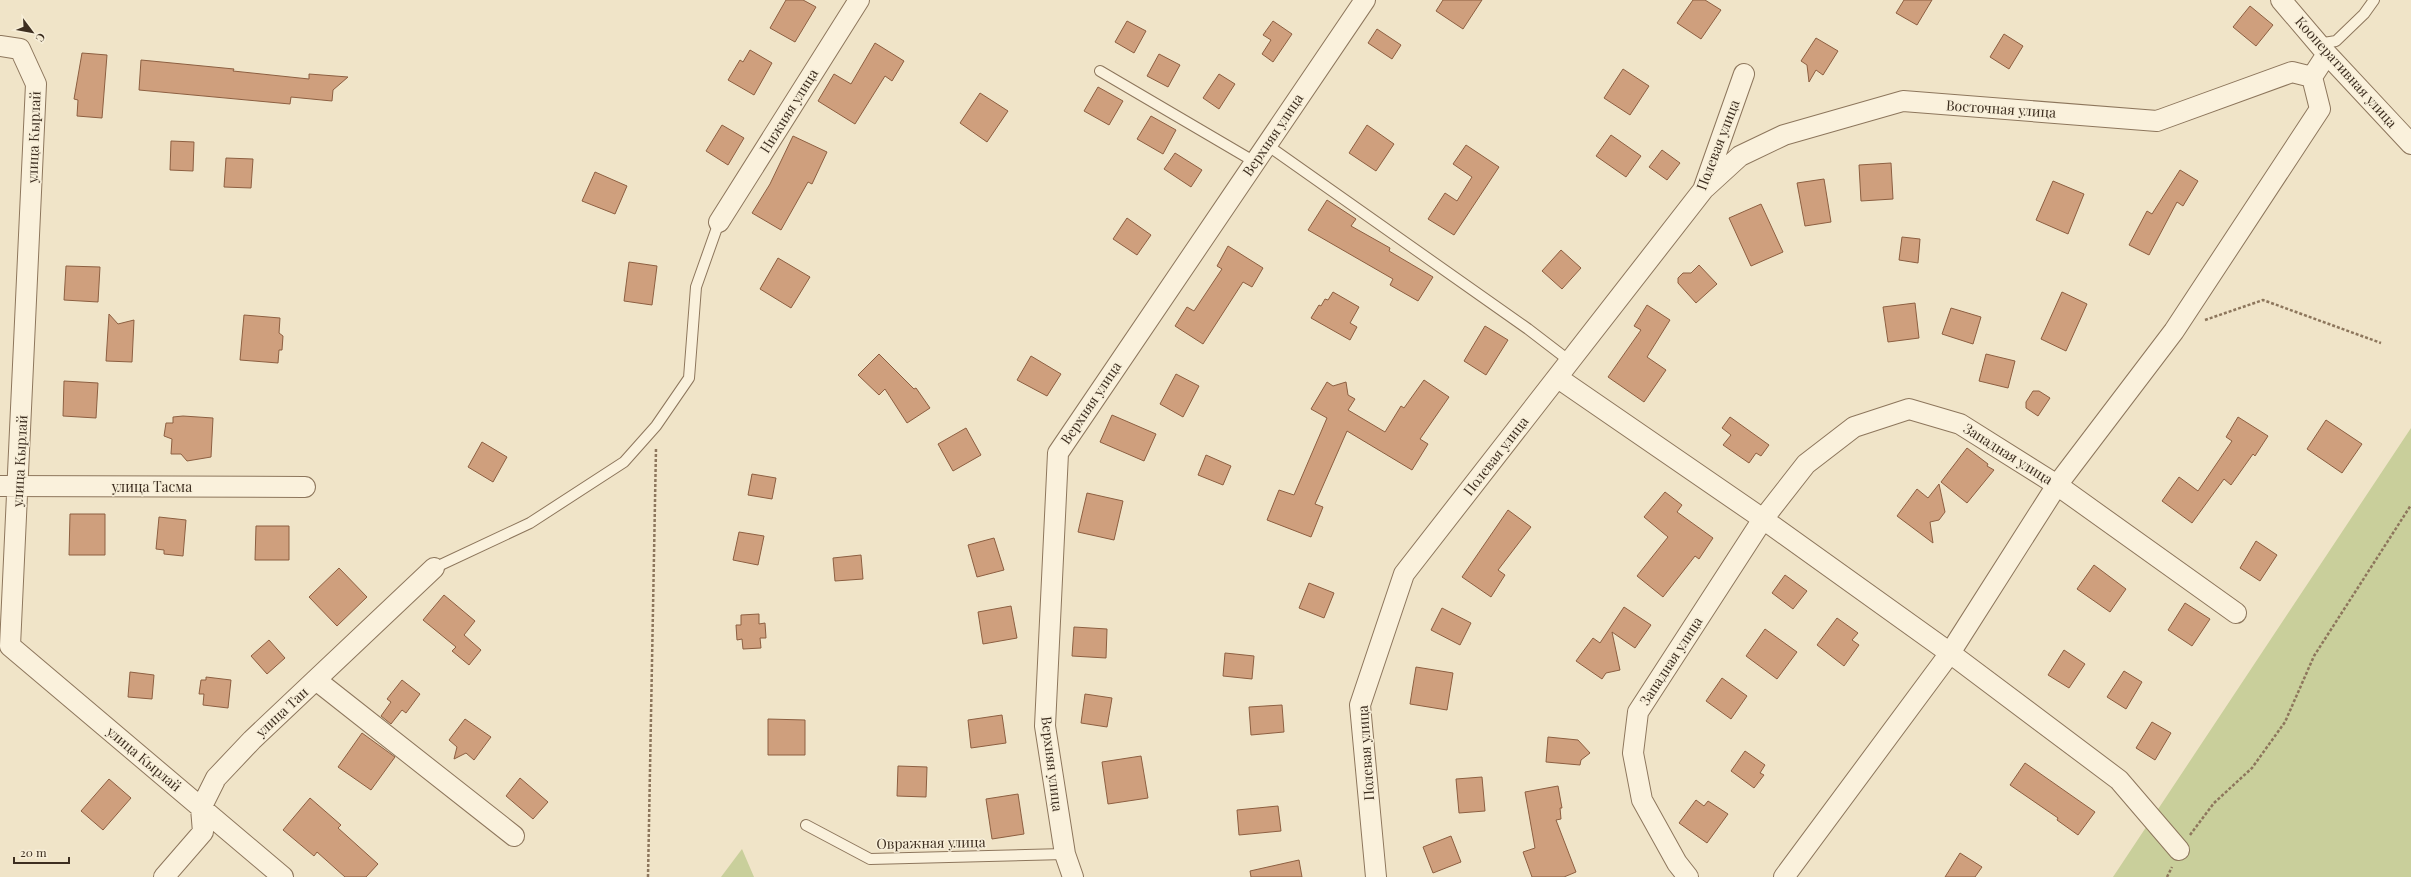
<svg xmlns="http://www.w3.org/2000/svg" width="2411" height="877" font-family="'Playfair Display',serif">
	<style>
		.green { fill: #c9cf9b }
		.building { fill: #cf9f7d; stroke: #8d5f41 }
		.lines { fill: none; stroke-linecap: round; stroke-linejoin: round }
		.lane-casing { stroke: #8d765c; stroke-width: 12 }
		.street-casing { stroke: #8d765c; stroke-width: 22 }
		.path { stroke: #8d765c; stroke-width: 2.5; stroke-dasharray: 3 2; stroke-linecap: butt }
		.lane { stroke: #faf1dc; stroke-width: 10 }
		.street { stroke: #faf1dc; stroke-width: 20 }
		.labels { text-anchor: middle; stroke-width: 3; stroke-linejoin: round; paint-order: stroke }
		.street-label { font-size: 14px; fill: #3d2e20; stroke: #f7eed8 }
	</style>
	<rect width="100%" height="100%" fill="#f0e4c8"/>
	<path class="green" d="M2411,428V877H2113Z
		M742,849L754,877H721Z"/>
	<path class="building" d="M786,0H803L816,7L795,42L770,28Z
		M1443,0H1482L1463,29L1436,11Z
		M1693,0H1705L1721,10L1701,39L1677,23Z
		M1904,0H1932L1917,25L1896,13Z
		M2250,6L2273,25L2256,46L2233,27Z
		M1127,21L1146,31L1134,53L1115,42Z
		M1273,21L1292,34L1273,62L1262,54L1271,40L1263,35Z
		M1377,29L1401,45L1392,59L1368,43Z
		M2004,34L2023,46L2009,69L1990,57Z
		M1816,38L1838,51L1823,75L1816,70L1809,82L1807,65L1801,61Z
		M875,43L904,61L892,81L885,76L855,124L818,101L834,74L851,84Z
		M750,50L772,63L754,95L728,80L740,60L743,62Z
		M82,53L107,55L102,118L77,116L78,100L74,99Z
		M1159,54L1180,65L1168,87L1147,76Z
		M141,60L234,69L233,71L309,79V74L348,77L333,90L332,101L291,97L290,104L139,90Z
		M1623,69L1649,86L1630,115L1604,98Z
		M1219,74L1235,84L1219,109L1203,98Z
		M1098,87L1123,101L1109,125L1084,111Z
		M980,93L1008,111L987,142L960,123Z
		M1151,116L1176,130L1163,154L1137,139Z
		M722,125L744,138L728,165L706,151Z
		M1367,125L1394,144L1376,171L1349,153Z
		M1611,135L1641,156L1626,177L1596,156Z
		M793,136L827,152L812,184L808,182L781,230L752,213L770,184Z
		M171,141L194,142L193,171L170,170Z
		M1466,145L1499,167L1454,235L1428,219L1445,193L1457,201L1472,177L1453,164Z
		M1662,150L1680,163L1667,180L1649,167Z
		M1175,153L1202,170L1191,187L1164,169Z
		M226,158L253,159L251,188L224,187Z
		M1891,163L1893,199L1861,201L1859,165Z
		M2180,170L2198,181L2183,206L2177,202L2149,255L2129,245L2147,211L2152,214Z
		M595,172L627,186L615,214L582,201Z
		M1824,179L1831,222L1805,226L1797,183Z
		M2053,181L2084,194L2068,234L2036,220Z
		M1327,200L1356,219L1351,226L1390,248L1389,251L1433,277L1418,301L1390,285L1393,279L1308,230Z
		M1761,204L1783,252L1751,266L1729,218Z
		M1127,218L1151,235L1137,255L1113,239Z
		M1902,237L1920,239L1918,263L1899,260Z
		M1228,246L1263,268L1252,287L1243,282L1203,344L1175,326L1187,307L1194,311L1222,269L1217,266Z
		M1561,250L1581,268L1562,289L1542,271Z
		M778,258L810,277L791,308L760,289Z
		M629,262L657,266L652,305L624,301Z
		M1699,265L1717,284L1696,303L1678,283V278L1683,273H1691Z
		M66,266L100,267L98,302L64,300Z
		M1333,292L1359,307L1350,323L1357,327L1350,340L1311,318L1319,305L1321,306L1325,299L1328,300Z
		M2062,292L2087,304L2066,351L2041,339Z
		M1915,303L1919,338L1888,342L1883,307Z
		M1647,305L1670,320L1647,357L1666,370L1644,402L1608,377L1641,330L1634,326Z
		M1951,308L1981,317L1973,344L1942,334Z
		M109,314L118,324L134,320L132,362L106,361Z
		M244,315L280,318L279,333L283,336L282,350H279L278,363L240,360Z
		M1485,326L1508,340L1486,375L1464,361Z
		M879,354L914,389L916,388L930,408L907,423L885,389L879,395L858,375Z
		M1986,354L2015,361L2008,388L1979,381Z
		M1031,356L1061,374L1047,396L1017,380Z
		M1176,374L1199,386L1183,417L1160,404Z
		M1424,380L1449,397L1420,439L1428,444L1412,470L1347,431L1315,504L1323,507L1311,537L1267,520L1279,490L1294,495L1327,418L1311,409L1327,382L1333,386L1346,382L1348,395L1355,399L1348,410L1385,432L1401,406L1404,408Z
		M64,381L98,383L96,418L63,416Z
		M2033,391H2039L2050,398L2038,416L2026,408V402Z
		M1112,415L1156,434L1144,461L1100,442Z
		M183,416L213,418L211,457L187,461L181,454H171L172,439L164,436L166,423H173V417Z
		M1730,417L1769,445L1761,456L1756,453L1749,463L1723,445L1731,435L1722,428Z
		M2238,417L2268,436L2255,456L2253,454L2231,485L2224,479L2192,523L2162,501L2179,477L2198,491L2232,441L2226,437Z
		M2326,420L2362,444L2342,473L2307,449Z
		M966,428L981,455L953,471L938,444Z
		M482,442L507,457L493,482L468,467Z
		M1967,448L1988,464L1987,466L1994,470L1967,503L1941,482Z
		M1206,455L1231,466L1223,485L1198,475Z
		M752,474L776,478L772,499L748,495Z
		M1939,484L1945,512L1939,520L1930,522L1933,543L1897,516L1917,489L1928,498Z
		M1665,492L1682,505L1677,512L1713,538L1699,559L1695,556L1663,597L1637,576L1668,537L1644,517Z
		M1087,493L1123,501L1114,540L1078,532Z
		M1508,510L1531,527L1498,570L1505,575L1491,597L1462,577Z
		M70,514H105V555H69Z
		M159,517L186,520L183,556L164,554V550L156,549Z
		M256,526H289V560H255Z
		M739,532L764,536L758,565L733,560Z
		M994,538L1004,570L977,577L968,545Z
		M2256,541L2277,555L2260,581L2240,568Z
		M861,555L863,579L835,581L833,558Z
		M2094,565L2126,589L2110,612L2077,589Z
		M339,568L367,597L337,626L309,597Z
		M1785,575L1807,591L1793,609L1772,593Z
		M1309,583L1334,593L1324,618L1299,608Z
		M444,595L475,621L464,635L481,650L469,665L452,651L456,647L423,620Z
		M2185,603L2210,619L2192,646L2168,630Z
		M1011,606L1017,638L983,644L978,612Z
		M1624,607L1651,625L1635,648L1612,632L1620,670L1606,673L1602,679L1576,661L1593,638L1600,643Z
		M1442,608L1471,623L1460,645L1431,630Z
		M759,614V624L765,623L766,638H760L761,648L743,649L742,639L737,640L736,625H741V615Z
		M1837,618L1858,633L1852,640L1859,645L1844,666L1817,645Z
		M1074,627L1107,629L1106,658L1072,656Z
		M1765,629L1797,652L1777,679L1746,656Z
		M269,640L285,658L267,674L251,656Z
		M2064,650L2085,664L2069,688L2048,675Z
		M1225,653L1254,656L1252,679L1223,676Z
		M1416,667L1453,673L1447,710L1410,704Z
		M2124,671L2142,682L2126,709L2107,697Z
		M130,672L154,675L152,699L128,697Z
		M206,677L231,680L228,708L203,705L204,694H199L201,680H206Z
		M1722,678L1747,696L1731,719L1706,701Z
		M402,680L420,694L406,713L402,710L391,724L381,716L391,702L387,699Z
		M1085,694L1112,698L1107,727L1081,723Z
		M1282,705L1284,732L1251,735L1249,707Z
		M1002,715L1006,743L971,748L968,720Z
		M465,719L491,737L474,760L466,753L454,759L457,747L449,740Z
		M768,719L805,720V755H768Z
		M2152,722L2171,733L2155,760L2136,748Z
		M362,733L395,757L371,790L338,767Z
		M1548,737L1578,740L1590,753L1581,760L1580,765L1546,762Z
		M1745,751L1765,765L1760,773L1764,775L1754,788L1731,771Z
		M1141,756L1148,798L1108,804L1102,762Z
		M2025,763L2095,812L2078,835L2057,820L2058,818L2010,785Z
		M898,766L927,767L926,797L897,796Z
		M1482,777L1485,811L1459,813L1456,779Z
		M520,778L548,802L533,819L506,796Z
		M109,779L131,798L103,830L81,811Z
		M1558,786L1562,808H1560L1561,819L1556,820L1576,872L1564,877H1532L1523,852L1535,848L1525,792Z
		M1018,794L1024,834L992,839L986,799Z
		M310,798L341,825L338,828L378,864L366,877H345L317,852L314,856L283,830Z
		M1696,800L1704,806L1708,801L1728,814L1707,843L1679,823Z
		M1278,806L1281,831L1239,835L1237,810Z
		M1451,836L1461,862L1433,873L1423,847Z
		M1960,853L1982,867L1975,877H1945Z
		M1299,860L1302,877H1251L1250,871Z"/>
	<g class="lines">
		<defs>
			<path id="lane" d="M2318,44L2336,41L2364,14L2374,0
				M1100,71L1255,162
				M1267,145L1528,329L1571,362
				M434,568L530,523L624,462L656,426L689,378L696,287L719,222
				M806,825L870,859L1065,854"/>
			<path id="street" d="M2281,0L2327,54L2411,144
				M0,46L20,49L36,84L10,646L283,877
				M1705,188L1740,156L1784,135L1903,101L2157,121L2292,72L2312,77
				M719,222L859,0
				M1558,378L1763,519L1950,653L2119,780L2179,850
				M0,486L305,487
				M316,680L514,836
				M164,877L203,832L201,808L216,778L252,740L434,568
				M1073,877L1065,854L1045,726L1058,453L1365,0
				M1376,877L1360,705L1404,574L1703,190L1744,74
				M1688,877L1677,863L1642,800L1633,753L1638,712L1763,519L1806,464L1854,427L1909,409L1960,424L2057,485L2236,613
				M1784,877L1950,653L2057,485L2174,331L2320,109L2312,77L2327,54"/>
		</defs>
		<use href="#lane" class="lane-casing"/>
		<use href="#street" class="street-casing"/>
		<path class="path" d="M2205,320L2263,300L2381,343
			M2190,835L2214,803L2252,768L2285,722L2314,656L2411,505
			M648,877L656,448
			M2167,877L2172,867"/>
		<use href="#lane" class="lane"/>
		<use href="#street" class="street"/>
	</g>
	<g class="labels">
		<g class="street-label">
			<text transform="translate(2346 72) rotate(48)" y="5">Кооперативная улица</text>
			<text transform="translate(2001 109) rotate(4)" y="5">Восточная улица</text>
			<text transform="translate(789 111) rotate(-58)" y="5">Нижняя улица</text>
			<text transform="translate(1273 135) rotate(-56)" y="5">Верхняя улица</text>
			<text transform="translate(34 137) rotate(-88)" y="5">улица Кырлай</text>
			<text transform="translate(1718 145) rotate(-69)" y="5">Полевая улица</text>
			<text transform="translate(1091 403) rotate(-56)" y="5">Верхняя улица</text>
			<text transform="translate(2008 454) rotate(32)" y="5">Западная улица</text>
			<text transform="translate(1496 456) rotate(-52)" y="5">Полевая улица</text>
			<text transform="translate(20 461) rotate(-87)" y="5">улица Кырлай</text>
			<text x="152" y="492">улица Тасма</text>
			<text transform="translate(1671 661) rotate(-57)" y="5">Западная улица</text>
			<text transform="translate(282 712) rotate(-43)" y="5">улица Тан</text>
			<text transform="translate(1366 753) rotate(-94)" y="5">Полевая улица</text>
			<text transform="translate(144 759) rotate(40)" y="5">улица Кырлай</text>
			<text transform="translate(1052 764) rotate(83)" y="5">Верхняя улица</text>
			<text transform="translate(931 843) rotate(-1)" y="5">Овражная улица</text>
		</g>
	</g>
	<g transform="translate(32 32) rotate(122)" stroke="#f7eed8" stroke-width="3" paint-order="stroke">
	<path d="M0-3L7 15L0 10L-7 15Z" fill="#3d2e20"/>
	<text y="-6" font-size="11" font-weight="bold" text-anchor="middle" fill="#3d2e20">С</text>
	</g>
	<path d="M14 857v6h55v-6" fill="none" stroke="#3d2e20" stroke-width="2"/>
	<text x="20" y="857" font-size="12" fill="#3d2e20" stroke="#f7eed8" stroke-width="3" paint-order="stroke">20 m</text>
</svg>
